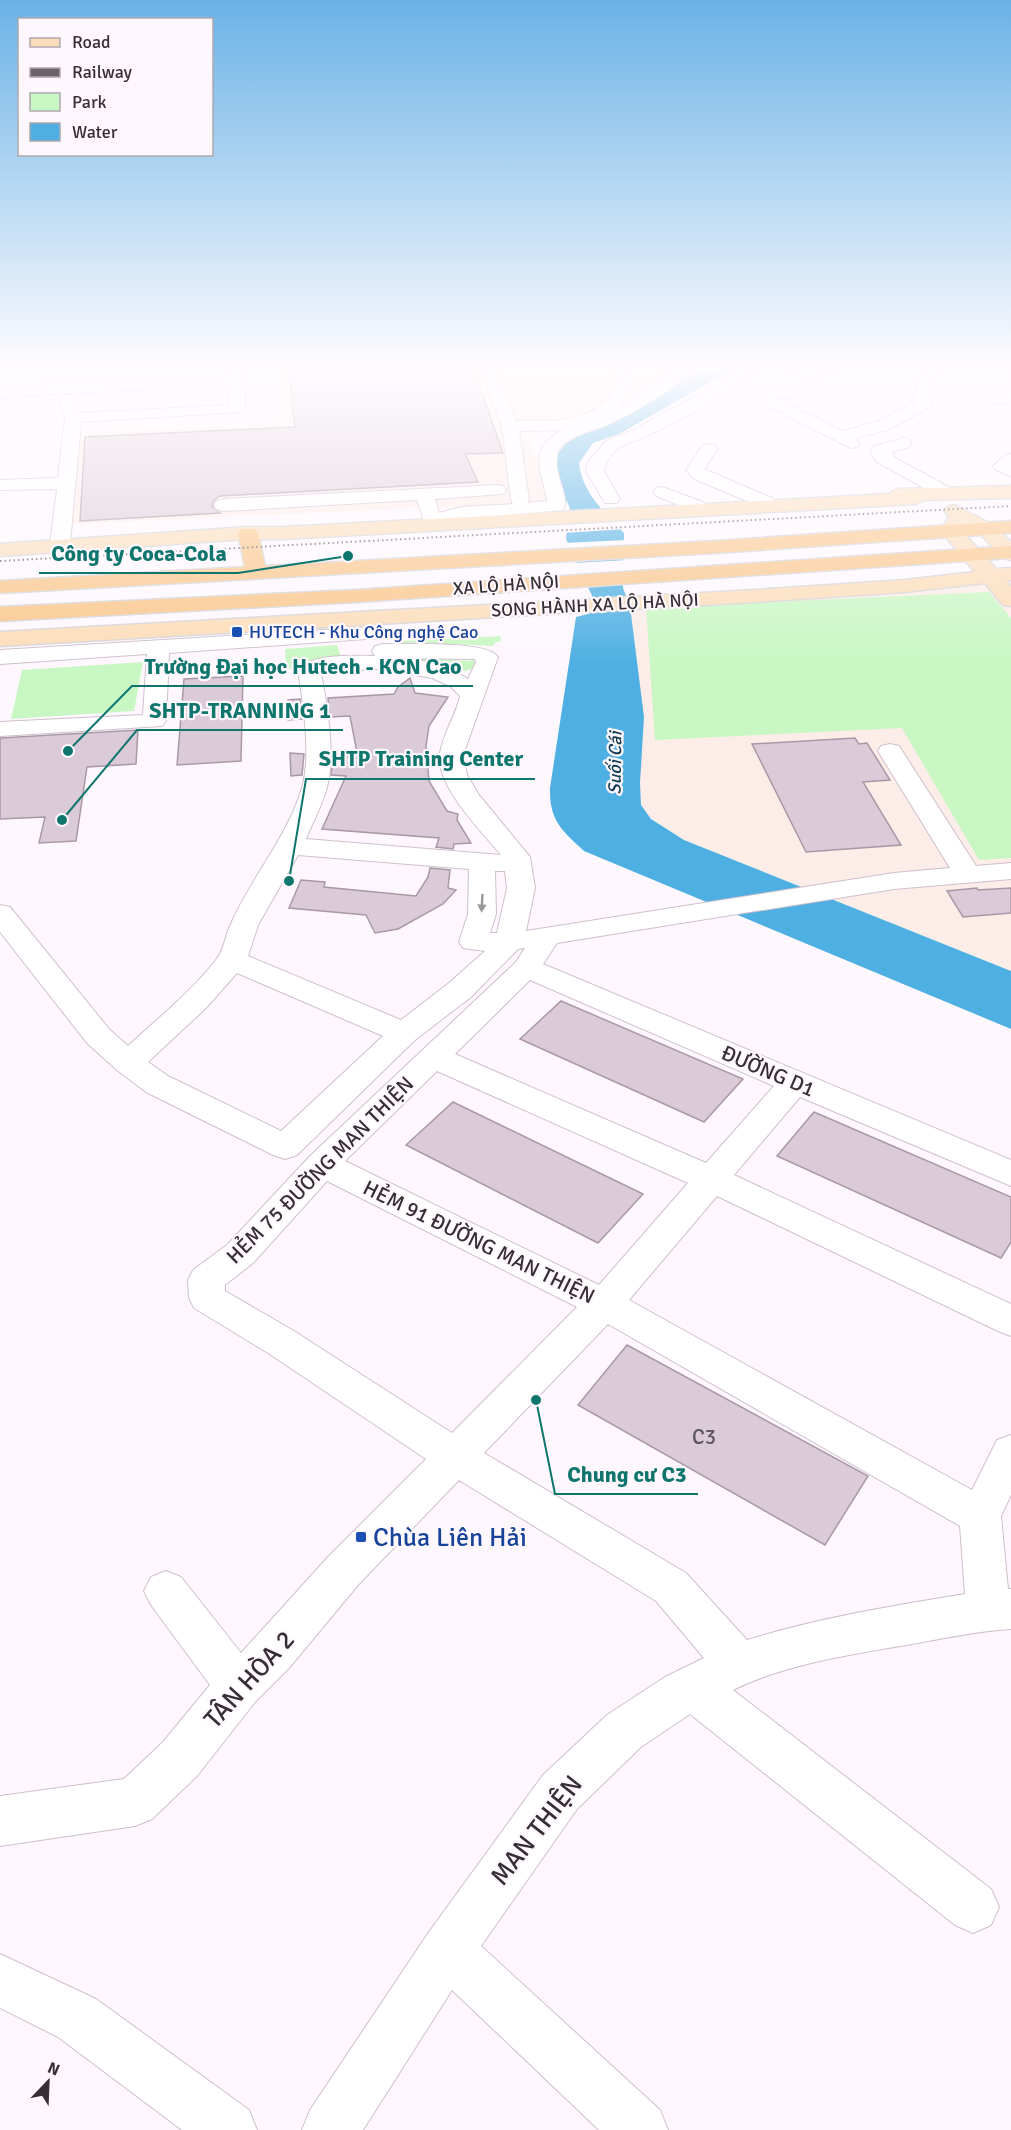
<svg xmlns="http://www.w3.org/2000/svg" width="1011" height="2130" font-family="Signika,sans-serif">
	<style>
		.industrial { fill: #fcede8 }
		.green { fill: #c9f7c3 }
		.water { fill: #4eafe2 }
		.pier { fill: #fef8fe }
		.building { fill: #dbcad7; stroke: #a999a6; stroke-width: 1.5 }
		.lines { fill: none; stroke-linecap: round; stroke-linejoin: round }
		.minor-casing { stroke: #cebfcd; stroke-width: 2 }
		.major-casing { stroke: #d7d5d6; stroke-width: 3 }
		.highway-casing { stroke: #d7d5d6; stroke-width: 3 }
		.minor { fill: #fff; fill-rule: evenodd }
		.major { fill: #fcddb9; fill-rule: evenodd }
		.highway { fill: #fac68a; fill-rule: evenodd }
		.rail { stroke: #6a6469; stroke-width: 2; stroke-dasharray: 1.5 3; stroke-linecap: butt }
		.oneway { fill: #9a979a }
		.transit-dot { fill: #1a4fb4; stroke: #fef8fe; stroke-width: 2 }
		.labels { text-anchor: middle; stroke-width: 4.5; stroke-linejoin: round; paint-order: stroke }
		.far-street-label { font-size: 18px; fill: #352f34; stroke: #fef8fe }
		.far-transit-label { font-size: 18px; fill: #164399; stroke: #fef8fe; text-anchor: start }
		.far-water-label { font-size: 18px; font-style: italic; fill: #113b50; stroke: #fef8fe }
		.street-label { font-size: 21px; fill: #352f34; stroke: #fef8fe }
		.near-number-label { font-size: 21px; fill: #5e565d }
		.near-transit-label { font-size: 26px; fill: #164399; stroke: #fef8fe; text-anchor: start }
		.near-street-label { font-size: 26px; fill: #352f34; stroke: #fef8fe }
		.leader { fill: none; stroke: #0f766e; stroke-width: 2 }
		.callout-dot { fill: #0f766e; stroke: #fef8fe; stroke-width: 2 }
		.callout-label { font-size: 22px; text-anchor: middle; font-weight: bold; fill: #0f766e; stroke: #fef8fe; stroke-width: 4.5; stroke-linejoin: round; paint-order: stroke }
	</style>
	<rect width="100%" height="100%" fill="#fef8fe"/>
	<path class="industrial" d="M280,368H672L641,385L602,421L525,427L552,502L69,524L80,433L282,423Z
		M1011,582V971L684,840L665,829L649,816L641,805L630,606Z"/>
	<path class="green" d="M989,592L1011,618V858L979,860L902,728L655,740L646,608Z
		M501,636L500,642H496L493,646L429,643L424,648L403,645V641Z
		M337,645L341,657L301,665V668L286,669L285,649Z
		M408,657L470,661L472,658L480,657L474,668L466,671L408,661Z
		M143,662L134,711L11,719L22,670Z"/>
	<path class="water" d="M708,368H730L726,373L619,434L593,443L579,463C582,493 604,511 624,533L623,588L630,606L644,717L640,783L641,805L651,819L684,840L1011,971V1029L584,851C562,831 549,820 550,788L576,617L599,611L566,539L570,508L559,485L555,463L558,453L571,438L638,406Z"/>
	<path class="pier" d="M618,521L626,529L563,533L565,524Z
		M627,540V557L572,560L564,543Z
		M627,560L626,581L583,584L573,563Z"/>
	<path class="building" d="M288,368H473L503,453L465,454L478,482L220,496L214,500L212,506L220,513L80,521L85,437L295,427Z
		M243,676L241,761L177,765L184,679Z
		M410,678L415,693L448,697L429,726L426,746L429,781L447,811L458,814L457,820L471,843L454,844L453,849L436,847L439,838L322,829L346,776L331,775L333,756L358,758L350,716L330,717L328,698L394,694L398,687Z
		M300,699L302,719L288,720V700Z
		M138,730L136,764L87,767L76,841L39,843L45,817L0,819V738Z
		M855,738L859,744L867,743L890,780L863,782L901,845L806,852L752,744Z
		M290,753L304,754L302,775L291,776Z
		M430,868L450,870L448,888L456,890L443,904L398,929L375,933L366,915L289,908L301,880L325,882L324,887L416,896L428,877Z
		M977,888L978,890L1011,888V913L963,917L947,891Z
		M561,1001L743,1079L704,1122L520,1039Z
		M453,1102L643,1194L598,1243L406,1145Z
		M814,1112L1011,1197V1242L1001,1258L777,1156Z
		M627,1345L868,1476L825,1545L578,1405Z"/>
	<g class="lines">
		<defs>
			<path id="minor" d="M229,368H245V409L243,412L81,422L70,544L67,548H53L50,544L57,489L0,490V480L58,478L65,418L59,398L61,395H73L80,413L229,405V387L64,393L0,398V388L64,383L229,378Z
				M480,368H495L516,421C560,421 596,425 619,381L613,374L615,368H630L629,374L635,381L620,406L676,368H694C678,388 630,415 607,425C590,432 572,435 560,448C548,470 572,495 563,510L461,519L432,526L425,524L417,500L223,511L216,509L214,505L216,501L223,499L497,485L503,486L506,490L503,494L435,499L439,513L461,507L513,504L511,500L502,426ZM563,430C526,448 542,471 547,501L527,503L529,500L519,431Z
				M739,368H755C737,392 677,421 649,435C639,440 628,442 619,448C611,453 606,463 604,471L620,499L617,503H605L586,471L588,462L606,441L635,429L707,390Z
				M784,368H841C830,378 795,379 784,368Z
				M923,368H938L929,398L932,404L930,407L888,430L855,438L859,443L857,447L851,448L760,402L758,399L773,390L811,388L813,391L811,394L778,399L842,431L876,422L915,402L913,398Z
				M1011,390V401L998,405L990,400L992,397Z
				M903,438L909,439L911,443L909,447L892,452L895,458L956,491L959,495L956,499H944L877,462L870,451L873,447Z
				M709,444L715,445L718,449L704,469L772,498L775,502L772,506H760L696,480L686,470L703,445Z
				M1011,454V476L996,470L993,466L1005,455Z
				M662,487L703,502L705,506L703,510L696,512L656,496L653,492L656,488Z
				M372,627L380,628L383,633L380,638L169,653L166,721L162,726L0,736V722L143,715L147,654L0,664V650Z
				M383,644C405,645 487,640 498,657L463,755L467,775L479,795L530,857L535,888L526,931L894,873L950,868L878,751L881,746L890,744L899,746L976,866L1011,863V879L894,889L557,943L543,964L1011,1160V1186L800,1097L734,1175L1011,1304V1336L998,1331L717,1196L629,1300L972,1490L997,1440L1011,1435V1495L1001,1516L1008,1589H1011V1629C976,1631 941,1639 906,1645C849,1655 785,1664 733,1690L991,1889L999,1907L991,1925L973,1933L955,1925L690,1714L641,1747L577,1809L481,1946L660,2110L668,2130H599L452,1990L363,2130H302L310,2110L429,1932L543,1775L607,1715L665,1677L704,1658L656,1601L459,1480L358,1585L289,1668L255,1702L197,1776L152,1819L135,1826L0,1846V1796L124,1779L163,1742L210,1685L151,1605L144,1591L151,1577L166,1571L181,1577L241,1653L328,1557L426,1459L268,1353L194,1308L189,1298L188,1280L193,1270L227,1245L310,1156L516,962L525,948L518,949L471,997L415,1040L297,1155L285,1159L273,1155L146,1092L117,1070L87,1043L0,932V905L10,907L109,1029L128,1046C158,1018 191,992 216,960C224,951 225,936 230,926C251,877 289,836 303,784C311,751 303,703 298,670C310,653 356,656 375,656L372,651L375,646ZM394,658L475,659L476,662L468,679C450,667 417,656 396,660ZM390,668L392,671L432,678L450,686L460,696C456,716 443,733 440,753C434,784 482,832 501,855L306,839C313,821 324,802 328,783C335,751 327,705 321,673ZM298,855L469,869L468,914L459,942L463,948L485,951L449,983L401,1020L248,956L258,925ZM495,871H505L507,888L497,933H490L496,914ZM237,973L383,1036L281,1131L168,1076L148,1062L206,1008ZM530,980L774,1086L706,1163L455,1054ZM437,1071L688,1183L599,1285L345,1161ZM327,1181L577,1307L452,1433L294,1331L225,1291V1285L253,1263ZM608,1324L960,1526L965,1594C892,1606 818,1618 747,1640L686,1573L484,1453Z
				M0,1954L96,1999L249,2110L257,2130H182L58,2037L0,2008Z"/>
			<path id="major" d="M1011,486V498L925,500L915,504L284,539H248L0,556V544L248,527H284L888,494L897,489Z
				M954,505L993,525L1011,542V560L1004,558L979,533L964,526L961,530L996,569L1011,568V580L1006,581L1011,587V606L1003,605L985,583L905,592L755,602L0,646V632L755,590L905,580L975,572L941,531L949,517L944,511L947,507Z"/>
			<path id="highway" d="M1011,521V533L715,553L0,593V581L245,567L238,533L241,529H255L258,533L265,566L715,541Z
				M1011,546V558L356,602L0,621V607L356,590Z"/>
		</defs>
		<use href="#minor" class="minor-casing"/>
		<use href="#major" class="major-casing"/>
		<use href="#highway" class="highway-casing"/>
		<use href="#minor" class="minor"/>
		<use href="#major" class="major"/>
		<use href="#highway" class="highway"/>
		<path class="rail" d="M0,561L1011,506"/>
	</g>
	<defs><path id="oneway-solid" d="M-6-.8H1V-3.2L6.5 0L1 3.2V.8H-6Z" transform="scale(1.5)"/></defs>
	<use class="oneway" href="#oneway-solid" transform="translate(482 903) rotate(93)"/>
	<linearGradient id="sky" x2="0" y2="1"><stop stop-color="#6ab2e6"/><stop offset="0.55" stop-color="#fffcff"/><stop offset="1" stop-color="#fffcff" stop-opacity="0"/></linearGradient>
	<rect width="1011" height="667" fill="url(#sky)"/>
	<g class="transit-dot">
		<rect x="231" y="626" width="12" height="12" rx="3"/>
		<rect x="355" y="1531" width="12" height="12" rx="3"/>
	</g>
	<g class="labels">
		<g class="far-street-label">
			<text transform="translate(506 585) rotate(-4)" y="6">XA LỘ HÀ NỘI</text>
			<text transform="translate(595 605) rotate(-3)" y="6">SONG HÀNH XA LỘ HÀ NỘI</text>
		</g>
		<g class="far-transit-label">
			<text x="249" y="638">HUTECH - Khu Công nghệ Cao</text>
		</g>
		<g class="far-water-label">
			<text transform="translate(615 763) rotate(-89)" y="6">Suối Cái</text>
		</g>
		<g class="street-label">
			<text transform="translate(768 1071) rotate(23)" y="7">ĐƯỜNG D1</text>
			<text transform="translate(320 1170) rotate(-45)" y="7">HẺM 75 ĐƯỜNG MAN THIỆN</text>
			<text transform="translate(479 1242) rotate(26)" y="7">HẺM 91 ĐƯỜNG MAN THIỆN</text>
		</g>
		<g class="near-number-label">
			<text x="704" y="1444">C3</text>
		</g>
		<g class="near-transit-label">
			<text x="373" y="1546">Chùa Liên Hải</text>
		</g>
		<g class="near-street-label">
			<text transform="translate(249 1679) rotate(-48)" y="9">TÂN HÒA 2</text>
			<text transform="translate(536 1830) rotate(-52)" y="9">MAN THIỆN</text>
		</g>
	</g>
	<path class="leader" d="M348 556L238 573H39M68 751L132 686H473M62 820L137 730H343M289 881L306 779H535M536 1400L555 1494H698"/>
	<g class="callout-dot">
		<circle cx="348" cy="556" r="6"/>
		<circle cx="68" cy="751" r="6"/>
		<circle cx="62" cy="820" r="6"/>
		<circle cx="289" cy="881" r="6"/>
		<circle cx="536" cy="1400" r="6"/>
	</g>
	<g class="callout-label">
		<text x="139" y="561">Công ty Coca-Cola</text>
		<text x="303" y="674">Trường Đại học Hutech - KCN Cao</text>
		<text x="240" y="718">SHTP-TRANNING 1</text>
		<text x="421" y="766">SHTP Training Center</text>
		<text x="627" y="1482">Chung cư C3</text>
	</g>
	<rect x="18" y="18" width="195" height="138" fill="#fef8fe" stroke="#aea8ad" stroke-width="1.5"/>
	<rect x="30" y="38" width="30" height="9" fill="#fcddb9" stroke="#aea8ad" stroke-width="1.5"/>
	<text x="72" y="48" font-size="18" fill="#352f34">Road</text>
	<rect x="30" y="68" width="30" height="9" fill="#6a6469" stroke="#aea8ad" stroke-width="1.5"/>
	<text x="72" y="78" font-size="18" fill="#352f34">Railway</text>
	<rect x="30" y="93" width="30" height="18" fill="#c9f7c3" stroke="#aea8ad" stroke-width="1.5"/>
	<text x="72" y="108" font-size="18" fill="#352f34">Park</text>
	<rect x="30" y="123" width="30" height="18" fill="#4eafe2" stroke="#aea8ad" stroke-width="1.5"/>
	<text x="72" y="138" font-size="18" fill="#352f34">Water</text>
	<g transform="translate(48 2082) rotate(23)" stroke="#fef8fe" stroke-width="4.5" paint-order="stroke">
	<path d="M0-4.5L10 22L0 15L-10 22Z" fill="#352f34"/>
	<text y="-9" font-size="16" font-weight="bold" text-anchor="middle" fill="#352f34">N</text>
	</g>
</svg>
